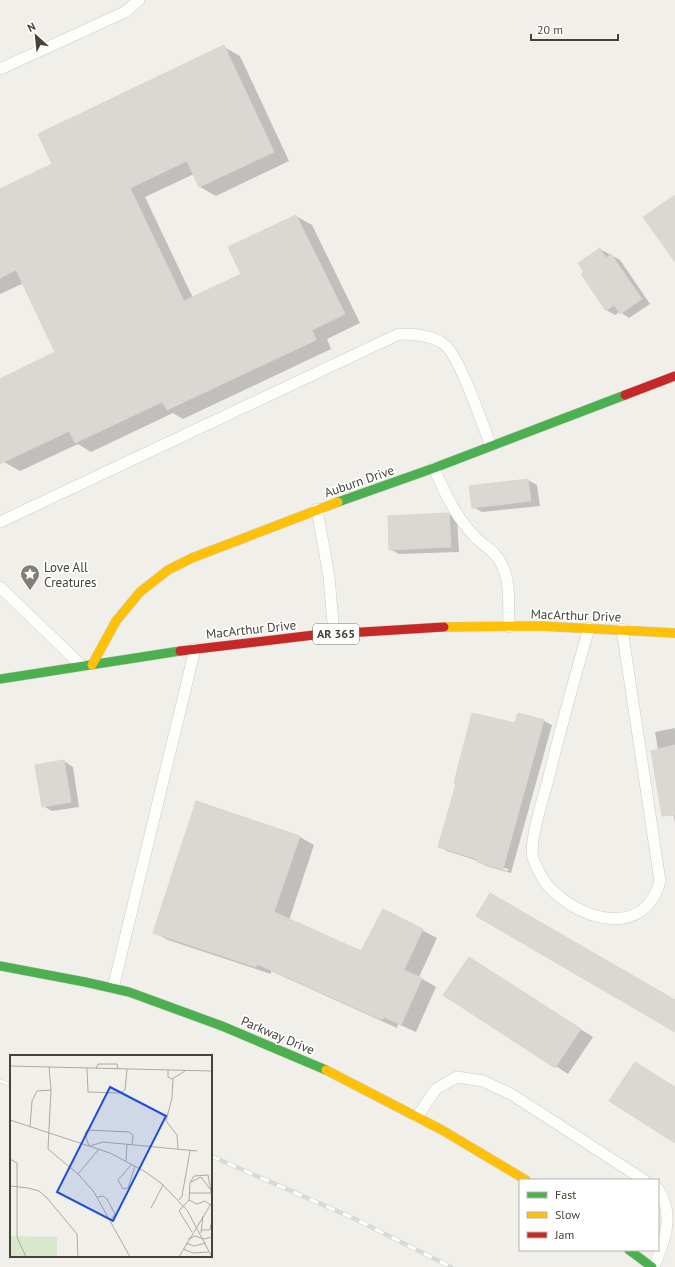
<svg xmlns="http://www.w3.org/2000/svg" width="675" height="1267" font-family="'PT Sans',sans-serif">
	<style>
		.shadow { fill: #0003; fill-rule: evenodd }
		.building { fill: #d9d8d3; stroke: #d8d6d0 }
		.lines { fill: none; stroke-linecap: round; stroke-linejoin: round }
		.lane-casing { stroke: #cccbc6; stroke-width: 12 }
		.fast-casing { stroke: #cecdc2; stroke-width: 10 }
		.slow-casing { stroke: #cecdc2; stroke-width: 10 }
		.jam-casing { stroke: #cecdc2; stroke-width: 10 }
		.lane { stroke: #fdfdfc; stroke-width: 11 }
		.fast { stroke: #4caf50; stroke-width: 9 }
		.slow { stroke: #ffc107; stroke-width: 9 }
		.jam { stroke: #c62828; stroke-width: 9 }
		.rail-casing { stroke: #d9d9d8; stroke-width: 4.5 }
		.rail { stroke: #fff; stroke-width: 3; stroke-dasharray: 9; stroke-linecap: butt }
		.labels { text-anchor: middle; stroke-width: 3.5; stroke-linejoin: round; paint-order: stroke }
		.shield { fill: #fff; stroke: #7d7b73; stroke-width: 1 }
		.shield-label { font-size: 12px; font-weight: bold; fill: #454237 }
		.street-label { font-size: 13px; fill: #454237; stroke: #fff }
		.poi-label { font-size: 13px; fill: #454237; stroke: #fff; text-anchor: start }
		.inset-road { fill: none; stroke: #acaaa2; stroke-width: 1 }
		.view { fill: #1d4ed8; fill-opacity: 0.15; stroke: #1d4ed8; stroke-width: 2 }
		.inset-edge { fill: none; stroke: #454237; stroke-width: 2 }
	</style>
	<rect width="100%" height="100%" fill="#f0efea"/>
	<path class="shadow" d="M224,47L240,56L289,161L216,196L200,187L194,174L145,197L193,298L242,274L296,216L312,225L360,323L327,339L331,349L183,419L173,413L91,452L78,444L20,471L4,462L0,452V380L57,353L24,283L0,294V190L54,165Z
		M600,249L620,260L650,304L629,318L620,312L615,315L606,310L586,272Z
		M528,480L537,485L540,506L482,512L473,507L471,487Z
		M448,514L457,519L459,552L399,554L390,549Z
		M544,721L552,725L511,873L486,866L478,861L447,851L439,846L516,724ZM481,862L508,869V871L486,865Z
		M675,728V823L668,782L658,750L655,732Z
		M64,761L73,767L79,807L52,811L43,806Z
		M197,803L300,837L314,845L289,920L362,953L383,910L437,938L419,977L436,987L416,1032L398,1024L397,1028L271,971V974L168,940L154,932Z
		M469,958L593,1037L568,1074L445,995Z"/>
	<path class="building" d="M224,45L274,152L199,187L187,161L130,188L184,301L241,274L228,247L296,215L345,314L312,330L316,340L167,410L162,402L75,443L69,431L0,464V379L55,352L16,270L0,278V189L52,164L38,134Z
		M675,195V262L643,217Z
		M600,248L606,258L611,254L642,299L620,314L614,305L606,311L581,274L584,272L578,263Z
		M528,479L531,501L472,508L469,486Z
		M449,513L451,547L389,550L388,516Z
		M472,713L515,723L518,713L544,720L503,869L477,862V859L438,847L456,784L454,783Z
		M675,745V815L662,816L651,751Z
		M64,760L71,802L42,807L35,765Z
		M196,801L300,836L274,912L361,951L383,909L423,929L404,970L422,978L401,1025L384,1017L382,1020L257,964L256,967L153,933Z
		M490,893L675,1000V1032L476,916Z
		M469,957L581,1029L555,1068L443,995Z
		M635,1062L675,1087V1143L609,1101Z"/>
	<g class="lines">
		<defs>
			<path id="lane" d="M0,69L125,12L139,0
				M434,468C445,494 457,519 477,539C488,549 495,551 502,565C511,583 508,608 509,627
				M317,509L329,577L334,634
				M0,522L399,334C414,334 434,335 446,346C461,360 482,424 491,446
				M0,587L82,666
				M589,628C574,680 560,731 547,784C542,801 532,834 532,852C532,858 536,866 539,872C542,877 545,883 549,887C581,921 644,939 660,881L622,629
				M113,988L195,649
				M417,1117L436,1089L457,1077L483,1081L511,1094L644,1180
				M654,1267C665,1240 675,1214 658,1189"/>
			<path id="fast" d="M338,502L434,468L625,395
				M0,679L180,651
				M0,966L85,982L129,992L222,1026L326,1070
				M629,1250L652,1267"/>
			<path id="slow" d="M444,627L540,626L675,633
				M92,665L116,621L140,592L168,570L192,558L338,502
				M326,1070L442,1130L526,1180"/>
			<path id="jam" d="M625,395L675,376
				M180,651L314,635L444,627"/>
		</defs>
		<use href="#lane" class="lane-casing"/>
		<use href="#fast" class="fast-casing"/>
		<use href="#slow" class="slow-casing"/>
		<use href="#jam" class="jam-casing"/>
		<use href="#lane" class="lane"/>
		<use href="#fast" class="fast"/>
		<use href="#slow" class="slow"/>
		<use href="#jam" class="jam"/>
		<defs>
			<path id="rail" d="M0,1081L11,1085
				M211,1156L353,1218L451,1267"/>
		</defs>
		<use href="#rail" class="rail-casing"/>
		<use href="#rail" class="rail"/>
	</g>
	<defs>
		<symbol id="sight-pin" viewBox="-11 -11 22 30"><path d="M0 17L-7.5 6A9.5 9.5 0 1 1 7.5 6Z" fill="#817f76" stroke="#fff"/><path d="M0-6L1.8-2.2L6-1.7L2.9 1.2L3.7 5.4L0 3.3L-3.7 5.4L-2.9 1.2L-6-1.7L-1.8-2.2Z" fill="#fff"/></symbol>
	</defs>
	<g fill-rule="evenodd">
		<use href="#sight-pin" x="19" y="563" width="22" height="30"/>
	</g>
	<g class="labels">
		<rect class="shield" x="313" y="624" width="46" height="20" rx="3"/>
		<g class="shield-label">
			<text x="336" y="638">AR 365</text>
		</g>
		<g class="street-label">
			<text transform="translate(359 481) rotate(-19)" y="5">Auburn Drive</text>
			<text transform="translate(576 615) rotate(2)" y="5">MacArthur Drive</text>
			<text transform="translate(251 629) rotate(-6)" y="5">MacArthur Drive</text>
			<text transform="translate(278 1035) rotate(23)" y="5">Parkway Drive</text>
		</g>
		<g class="poi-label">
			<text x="44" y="572">Love All<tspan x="44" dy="15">Creatures</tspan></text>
		</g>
	</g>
	<g transform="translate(10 1055)">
		<rect width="202" height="202" fill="#f0efea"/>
		<path d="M0,181L47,182V202H0Z" fill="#d9e8cd"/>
		<path class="inset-road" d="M0,11L202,16M77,13L78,37L110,38L115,35L117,14M86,14L88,9H107L108,14M158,15V22L162,24L175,16M163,24L162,43L156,66L167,80L168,94M41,35L38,94L68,119L84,137L120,202M0,65L100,98L134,116L151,128L177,155L202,202M20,72L22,46L27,36L41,35L39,12M79,91L75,79L77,75L119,77L123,80L122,90M80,91L93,87L187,96M0,104L7,108V182L16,202M116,106L117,89M122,109L108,125L113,134L118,133L125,111M68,119L89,94M181,127L191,122L200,134M0,131L18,133L29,136L37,143L67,179L68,202M180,138H201M88,142L93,141L97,144L105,159L101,165M169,145L172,141L180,96M179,145L187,149L195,146L202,151M141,153L153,130M191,175H200L202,164M182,177L169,156L179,145L180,128L184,121L198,120L202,142M191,178L193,161M178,184L185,181L194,184L202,182M176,188L184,191L196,188M173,194L183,198L199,197M169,202L202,147"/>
		<path class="view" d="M100,32L156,61L103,166L47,137Z"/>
		<rect width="202" height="202" class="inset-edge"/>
	</g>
	<rect x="519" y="1179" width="140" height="72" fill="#ffffff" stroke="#b5b3af"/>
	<rect x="527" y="1192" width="20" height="6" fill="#4caf50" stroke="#b5b3af"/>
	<text x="555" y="1199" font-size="12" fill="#454237">Fast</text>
	<rect x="527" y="1212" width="20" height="6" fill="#ffc107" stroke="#b5b3af"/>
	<text x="555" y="1219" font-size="12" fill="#454237">Slow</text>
	<rect x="527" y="1232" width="20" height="6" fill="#c62828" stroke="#b5b3af"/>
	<text x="555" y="1239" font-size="12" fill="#454237">Jam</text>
	<g transform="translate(36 36) rotate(333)" stroke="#ffffff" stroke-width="3" paint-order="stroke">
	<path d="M0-3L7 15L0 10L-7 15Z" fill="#454237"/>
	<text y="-6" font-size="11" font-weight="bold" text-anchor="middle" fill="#454237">N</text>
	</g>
	<path d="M531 34v6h87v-6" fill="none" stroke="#454237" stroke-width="2"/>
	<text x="537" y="34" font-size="12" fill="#454237" stroke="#ffffff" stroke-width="3" paint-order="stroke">20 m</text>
</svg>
